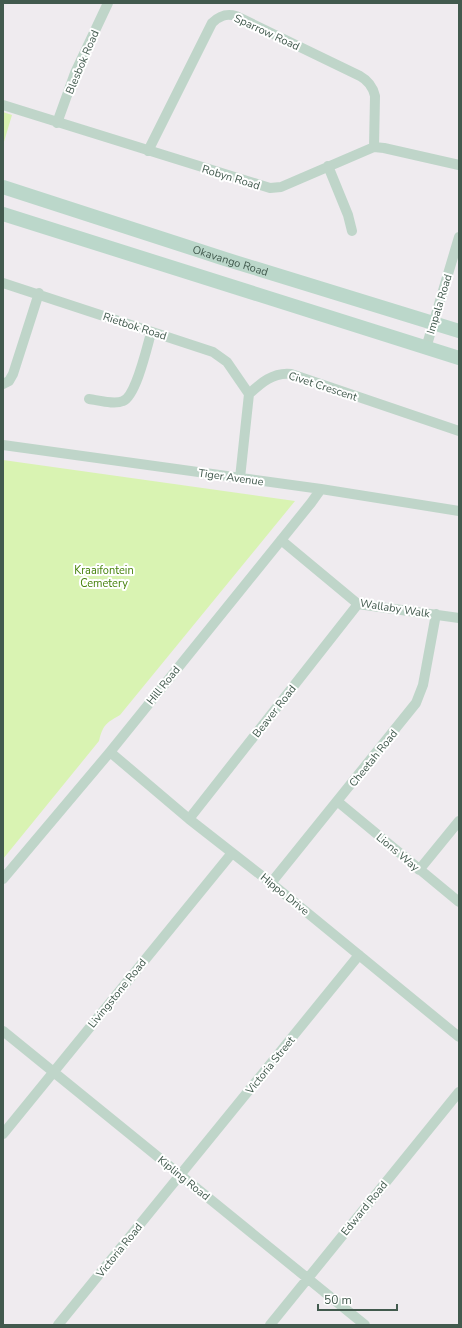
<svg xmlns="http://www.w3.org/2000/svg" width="462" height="1328" font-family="'Nunito Sans',sans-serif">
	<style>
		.green { fill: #d9f3b2 }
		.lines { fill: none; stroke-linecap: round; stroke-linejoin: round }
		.minor { stroke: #bfd5c9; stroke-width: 10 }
		.secondary { stroke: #bbd7ca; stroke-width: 14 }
		.labels { text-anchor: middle; stroke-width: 4; stroke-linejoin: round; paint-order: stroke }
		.street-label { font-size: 11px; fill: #425a4e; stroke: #fff }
		.park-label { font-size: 11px; fill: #46820c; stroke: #fff }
	</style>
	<rect width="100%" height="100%" fill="#efebef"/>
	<path class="green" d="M3,112L12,115L3,145Z
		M3,460L295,501L120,715C106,723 103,725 99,741L3,859Z"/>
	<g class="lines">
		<path class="minor" d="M3,105L270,188L281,187L374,147L384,148L459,165
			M57,123L75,73L108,3
			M148,151L212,23C219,16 226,13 236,16L360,76C369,81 373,87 375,96L374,147
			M328,166L348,215L352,231
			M3,283L213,352L227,362L249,394
			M426,348L459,237
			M3,384L9,381L13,374L39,293
			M89,399C98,400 114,405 123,401C136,396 147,347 151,333
			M3,445L321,489L459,511
			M240,478L249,394C261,383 273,372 291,374L459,431
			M281,540L358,604L459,618
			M110,752L189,819L271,883L459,1037
			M337,801L459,902
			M189,819L358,604
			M419,870L459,821
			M3,879L110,752L311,503L321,489
			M271,883L416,703L423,685L436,614
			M3,1031L365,1325
			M3,1134L232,853
			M58,1325L359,955
			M270,1325L459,1092"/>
		<g class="secondary">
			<path id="s1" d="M3,187L225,259L459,331"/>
			<path d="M3,214L459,358"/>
		</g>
	</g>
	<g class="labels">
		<g class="street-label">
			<text transform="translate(267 32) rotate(25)" y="4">Sparrow Road</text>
			<text transform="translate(82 62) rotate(-67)" y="4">Blesbok Road</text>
			<text transform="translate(231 177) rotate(17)" y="4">Robyn Road</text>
			<text dy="4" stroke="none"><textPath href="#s1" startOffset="239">Okavango Road</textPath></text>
			<text transform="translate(439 304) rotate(-73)" y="4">Impala Road</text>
			<text transform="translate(135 326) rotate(18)" y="4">Rietbok Road</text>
			<text transform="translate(323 386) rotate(18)" y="4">Civet Crescent</text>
			<text transform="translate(231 477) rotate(8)" y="4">Tiger Avenue</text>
			<text transform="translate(395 608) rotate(9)" y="4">Wallaby Walk</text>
			<text transform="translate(163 685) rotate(-51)" y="4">Hill Road</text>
			<text transform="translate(274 711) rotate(-52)" y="4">Beaver Road</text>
			<text transform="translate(373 758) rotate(-51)" y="4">Cheetah Road</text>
			<text transform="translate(398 852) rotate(40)" y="4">Lions Way</text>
			<text transform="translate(285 894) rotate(39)" y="4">Hippo Drive</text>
			<text transform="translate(117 993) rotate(-51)" y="4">Livingstone Road</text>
			<text transform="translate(270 1065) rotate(-51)" y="4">Victoria Street</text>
			<text transform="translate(184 1178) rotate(39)" y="4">Kipling Road</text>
			<text transform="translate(364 1208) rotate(-51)" y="4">Edward Road</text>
			<text transform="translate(119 1250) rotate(-51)" y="4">Victoria Road</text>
		</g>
		<g class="park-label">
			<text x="104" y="574">Kraaifontein<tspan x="104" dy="13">Cemetery</tspan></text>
		</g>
	</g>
	<rect width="462" height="1328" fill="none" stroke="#425a4e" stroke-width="8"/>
	<path d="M318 1304v6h79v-6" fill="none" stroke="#425a4e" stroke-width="2"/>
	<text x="324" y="1304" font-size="12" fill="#425a4e" stroke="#ffffff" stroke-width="3" paint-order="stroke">50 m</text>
</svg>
